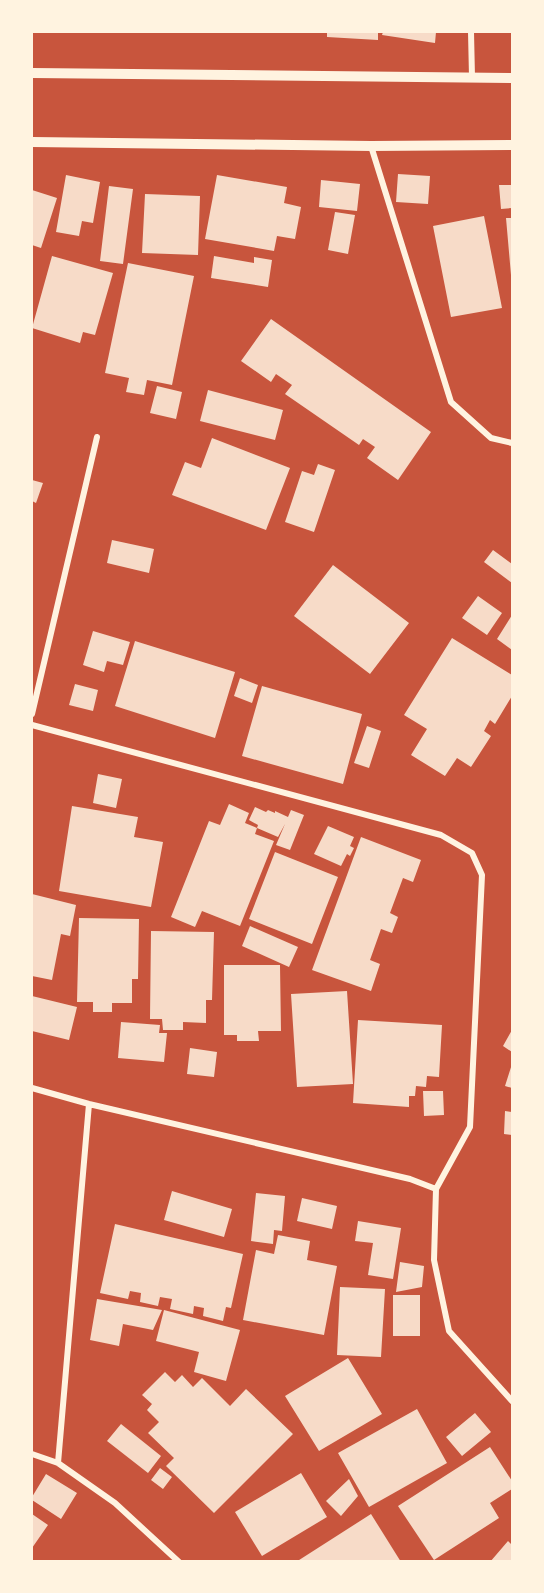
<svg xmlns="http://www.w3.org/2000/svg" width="544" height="1593" font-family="Poppins,sans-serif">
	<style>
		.building { fill: #f7dbc8 }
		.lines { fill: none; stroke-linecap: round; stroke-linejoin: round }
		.minor { stroke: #fff3e0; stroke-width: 6 }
		.tertiary { stroke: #fff3e0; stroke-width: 10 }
	</style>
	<rect width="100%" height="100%" fill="#c8553d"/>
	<path class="building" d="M327,32H378V40L327,37Z
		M383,32H436L435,43L382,35Z
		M398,174L430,176L428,204L396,202Z
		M66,175L100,182L93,223L82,221L79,236L56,232Z
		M217,175L287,187L284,203L301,207L295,239L277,236L274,251L205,239Z
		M321,180L360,184L357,211L319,207Z
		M499,185H512V208L501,209Z
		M109,186L133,189L123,264L100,261Z
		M32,190L57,198L41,248L32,245Z
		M145,194L200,196L198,255L142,253Z
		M335,212L355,215L348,254L328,250Z
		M484,216L502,308L451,317L433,226Z
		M506,218H512V275H511Z
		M52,256L113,273L95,335L83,332L80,343L32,328Z
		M214,256L254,263V257L272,260L268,287L211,278Z
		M128,263L194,276L172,385L147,380L144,395L126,392L129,378L105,373Z
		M271,319L431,432L398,480L367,458L375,447L363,439L359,445L285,394L292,385L276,374L271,382L241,361Z
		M157,386L182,392L176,419L150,413Z
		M208,390L283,410L275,440L200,421Z
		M212,438L290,468L266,530L172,495L185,462L201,468Z
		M318,464L335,470L314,532L285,522L302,471L314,475Z
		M32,480L43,483L36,503L32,501Z
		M112,540L154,549L149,573L107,563Z
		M493,550L512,564V583L484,562Z
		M333,565L409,623L370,674L294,616Z
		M478,596L502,613L487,635L462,618Z
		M512,615V650L497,639Z
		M93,631L130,642L123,665L107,661L104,672L83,665Z
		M452,638L512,675V696L495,724L490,720L484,731L491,736L471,767L457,758L445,776L411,755L427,729L404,715Z
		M135,641L235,672L215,738L115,706Z
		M240,678L258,685L252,703L234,696Z
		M75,684L98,690L93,711L69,705Z
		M262,686L362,714L343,784L242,756Z
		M367,726L381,731L369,768L354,763Z
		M98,774L122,779L116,808L93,803Z
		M229,804L249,813L245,823L257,828L258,825L249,820L255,807L266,812L268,810L275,813V811L288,817L291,810L304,815L290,850L276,845L285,824L278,837L257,828L255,834L274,841L240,926L202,911L195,927L171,917L209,821L220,825Z
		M72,806L138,817L134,837L163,842L151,907L59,891Z
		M328,826L354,837L350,846L354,848L350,856L347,854L341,866L314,854Z
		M361,837L421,860L413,882L403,878L390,913L398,917L392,933L381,929L370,960L380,964L371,991L312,970Z
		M275,852L338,877L312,944L249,919Z
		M32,894L76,905L70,936L61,934L52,980L32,976Z
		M79,918L139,919L138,979H132V1003H112V1012H93V1002H77Z
		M250,926L298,947L289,967L242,946Z
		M151,931L214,932L212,1000H206V1023L183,1022V1030H163L162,1019H150Z
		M224,965H280L281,1031H258L259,1041H237V1035H224Z
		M347,991L353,1084L297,1087L291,994Z
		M32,996L77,1007L69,1040L32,1031Z
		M358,1020L442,1025L439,1077L427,1076L426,1087L416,1086L415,1096H409V1107L353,1103Z
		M121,1022L160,1025L159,1033H167L164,1062L118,1058Z
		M512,1030V1052L503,1046Z
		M190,1048L217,1052L214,1077L187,1074Z
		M512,1064V1088L505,1086Z
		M423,1091H443L444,1115L424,1116Z
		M505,1111L512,1112V1135L504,1134Z
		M172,1191L232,1209L224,1237L164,1220Z
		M256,1193L285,1196L282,1231L274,1230L273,1244L251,1241Z
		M302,1198L337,1206L332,1229L297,1221Z
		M358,1221L401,1228L393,1279L368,1275L373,1243L355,1241Z
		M115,1224L243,1254L231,1308L226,1307L223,1321L203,1316L204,1308L194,1306L193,1314L170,1309L172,1299L160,1297L158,1306L140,1302L141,1293L130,1291L128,1299L100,1293Z
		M278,1235L310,1241L307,1260L337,1266L324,1335L243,1320L256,1250L274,1254Z
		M400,1262L424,1266L422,1287L396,1292Z
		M340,1287L385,1289L381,1357L337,1355Z
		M393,1295H420V1336H393Z
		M97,1299L162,1310L153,1330L123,1324L119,1346L90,1340Z
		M164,1310L240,1330L226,1381L194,1372L199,1352L156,1341Z
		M348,1358L382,1414L319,1451L285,1396Z
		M165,1372L175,1382L182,1375L193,1387L202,1378L230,1406L246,1389L293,1434L214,1513L166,1466L174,1458L148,1433L159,1422L147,1410L152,1404L142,1395Z
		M417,1409L447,1463L369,1507L338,1453Z
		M475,1413L491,1432L462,1456L446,1437Z
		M121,1424L161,1456L148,1473L107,1441Z
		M490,1447L512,1481V1489L490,1503L499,1518L434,1560L398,1506Z
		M160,1468L172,1477L163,1489L151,1480Z
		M301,1473L327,1517L262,1556L235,1512Z
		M46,1474L77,1493L61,1519L32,1500V1497Z
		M349,1479L358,1496L341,1516L326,1501Z
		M32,1514L48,1525L32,1548Z
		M371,1514L401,1562H296Z
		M508,1541L512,1545V1562H490Z"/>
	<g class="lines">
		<path class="minor" d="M471,32L472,77
			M371,146L451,402L491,438L512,443
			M32,714L97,437
			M32,725L441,835L472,853L482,875L470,1127L436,1189
			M32,1088L89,1104L410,1179L436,1189L434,1260L449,1331L512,1401
			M32,1454L58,1463L115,1503L179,1562
			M58,1463L89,1104"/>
		<path class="tertiary" d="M32,73L512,78
			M32,142L371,146L512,145"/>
	</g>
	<rect width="544" height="1593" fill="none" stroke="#fff3e0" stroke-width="66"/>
</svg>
